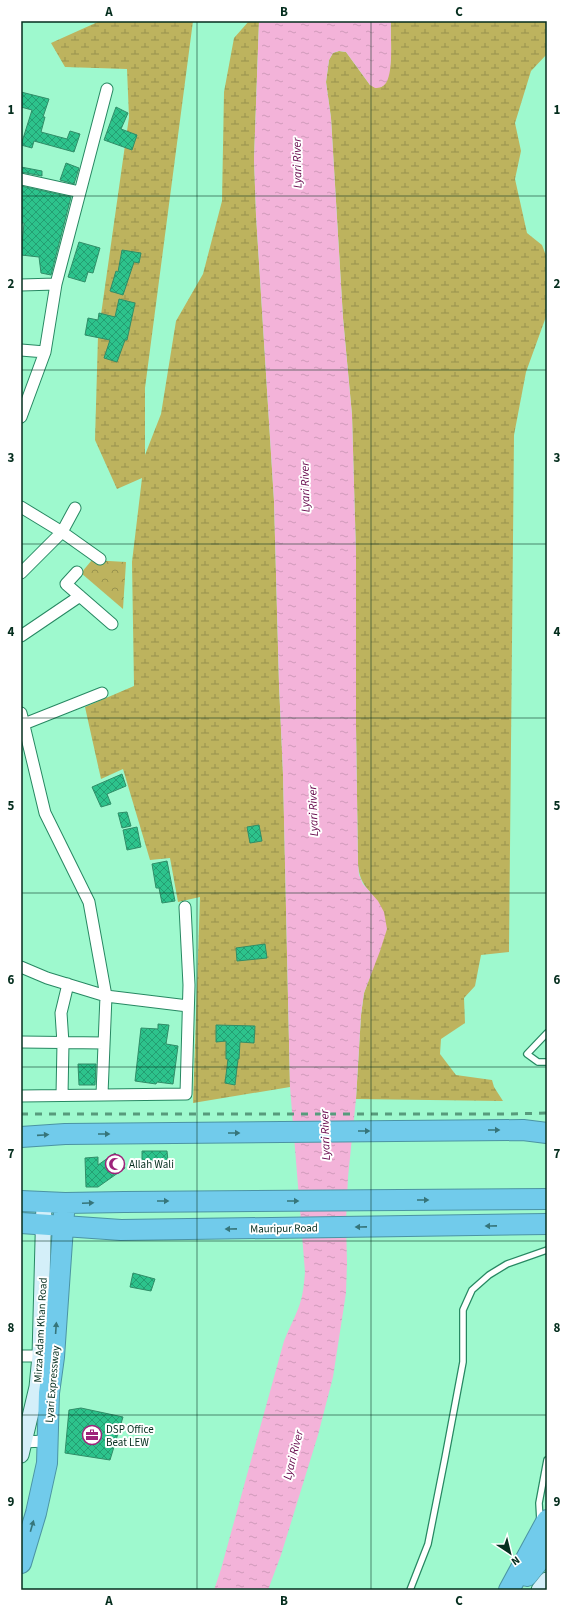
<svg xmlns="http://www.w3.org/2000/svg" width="568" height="1611" font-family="'Source Sans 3',sans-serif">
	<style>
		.wetland { fill: url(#wetland-marsh) }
		.park { fill: url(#park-crowns) }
		.water { fill: url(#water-ripples) }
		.building { fill: url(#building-cross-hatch); stroke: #308e68 }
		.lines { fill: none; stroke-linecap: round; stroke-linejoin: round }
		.lane-casing { stroke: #278862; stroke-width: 8 }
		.street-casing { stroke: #278862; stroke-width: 13 }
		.secondary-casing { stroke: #278862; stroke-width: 17 }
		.highway-casing { stroke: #4b94a3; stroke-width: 22 }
		.lane { stroke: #fff; stroke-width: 5.5 }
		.street { stroke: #fff; stroke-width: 11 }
		.secondary { stroke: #d4eff9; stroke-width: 15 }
		.highway { stroke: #71cbeb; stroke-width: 20 }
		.rail { stroke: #579b7c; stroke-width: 3; stroke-dasharray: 7 7; stroke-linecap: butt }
		.oneway { fill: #36757a }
		.grid { fill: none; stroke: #052e1e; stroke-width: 1; stroke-opacity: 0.55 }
		.labels { text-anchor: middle; stroke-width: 4; stroke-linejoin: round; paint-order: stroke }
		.poi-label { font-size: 11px; fill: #052e1e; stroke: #fff; text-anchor: start }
		.street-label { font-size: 11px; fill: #052e1e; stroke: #fff }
		.water-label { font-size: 12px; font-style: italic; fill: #66084c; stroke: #fff }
		.neatline { fill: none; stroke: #052e1e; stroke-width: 1.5 }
		.grid-label { font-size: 13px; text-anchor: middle; font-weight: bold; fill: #052e1e }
	</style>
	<defs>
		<pattern id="wetland-marsh" width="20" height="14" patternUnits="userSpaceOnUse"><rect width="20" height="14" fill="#bdb35e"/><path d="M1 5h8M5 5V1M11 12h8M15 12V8" fill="none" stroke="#98924d"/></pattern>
		<pattern id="park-crowns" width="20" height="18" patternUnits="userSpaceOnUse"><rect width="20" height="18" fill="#bdb35e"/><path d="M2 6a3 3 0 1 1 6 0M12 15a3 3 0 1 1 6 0" fill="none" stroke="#98924d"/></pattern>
		<pattern id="water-ripples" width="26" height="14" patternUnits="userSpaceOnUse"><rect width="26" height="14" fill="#f3b3d9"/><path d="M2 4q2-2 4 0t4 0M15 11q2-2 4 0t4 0" fill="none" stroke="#cf9aba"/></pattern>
		<pattern id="building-cross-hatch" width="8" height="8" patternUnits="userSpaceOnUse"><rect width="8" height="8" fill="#2dc38c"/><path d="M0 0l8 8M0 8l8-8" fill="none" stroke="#249f72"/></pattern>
	</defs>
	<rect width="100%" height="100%" fill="#9ef9ce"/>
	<path class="wetland" d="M100,21H193L145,388V455L161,414L176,321L203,274L222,201L224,92L234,38L249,21H259L254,159L256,215L274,501L279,684L283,774L290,1087L193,1103L200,897L178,902L170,858L150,860L123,769L101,779L85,707L134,686L132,562L142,478L117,489L95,440L98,336L129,117L127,69L65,67L51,43Z
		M391,21H547V54L531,71L515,123L521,151L515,179L527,233L542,245L547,258V314L526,372L514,435L509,952L481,955L475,986L464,998L465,1023L441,1039L440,1054L456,1075L492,1080L494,1087L503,1101L356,1099L361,1015L364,993L371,974L370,892C362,883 359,876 358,864L356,726V554L352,415L343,318L331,118L326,82L329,60L333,53L339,51L346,52L370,85L381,87C395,76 390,39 391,21Z"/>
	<path class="park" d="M92,560L126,562L123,609L81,573Z"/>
	<path class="water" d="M259,21H391C390,36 394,70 386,83C383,87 380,88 375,88L370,85L346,52L339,51L333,53L329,60L326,82L331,118L343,318L352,415L356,554V726L358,864L359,875L363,884L378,901L384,912L387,929L380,951L364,993L361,1015L356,1099L348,1177L346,1221L347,1263L346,1293L333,1377L318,1435L281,1555L268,1590H214L221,1569L284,1341C288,1330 294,1320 298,1309C303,1297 304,1284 305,1272L290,1087L283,774L279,684L274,501L256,215L254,159Z"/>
	<path class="building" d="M21,92L49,99L43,117H45L41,132L67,139L70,131L80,134L74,152L34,141L32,148L21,145L32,110L21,107Z
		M116,107L128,113L121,129L137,135L132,150L104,140Z
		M66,163L79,168L74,184L60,180Z
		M21,167L42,171V176L21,172Z
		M21,186L71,197L51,275L41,273L39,257L21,255L24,223H21Z
		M79,242L100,248L93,273L88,272L85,282L68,277Z
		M122,250L141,253L139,263L134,262L123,295L110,291L116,271L118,272Z
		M119,299L135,303L127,340H125L117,362L104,358L110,340L85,335L88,318L98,320L99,313L115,317Z
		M122,774L126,786L107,794L111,804L101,807L92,787Z
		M127,812L131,826L122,828L118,813Z
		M259,825L262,841L250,843L247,827Z
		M137,827L141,847L127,850L123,830Z
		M167,861L175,901L162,903L159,888H156L152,864Z
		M265,944L267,958L237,961L236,948Z
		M158,1024L169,1025L166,1044L178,1046L173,1084L157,1082L156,1084L135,1081L141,1028L158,1029Z
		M216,1025L255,1026L254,1043L240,1042L239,1059H238L235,1085L225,1083L228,1059H226V1041L216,1042Z
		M78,1064H96L95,1085H79Z
		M142,1151H167L168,1161L142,1162Z
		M115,1153L125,1168L98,1187H86L85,1158L98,1157V1165Z
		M133,1273L155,1279L151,1291L130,1287Z
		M81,1408L123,1417L110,1460L65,1453L69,1410Z"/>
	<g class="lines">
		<defs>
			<path id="lane" d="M547,1033L527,1054L538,1062H547
				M540,1521L539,1503L547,1460
				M410,1590L428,1544L445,1458L463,1362V1310L472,1290L489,1275L507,1264L547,1250"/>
			<path id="street" d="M21,179L80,192
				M21,285L56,284
				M21,350L45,352
				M21,417L45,352L56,284L107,89
				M21,507L62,532L100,559
				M77,572L66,584L112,624
				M21,573L62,532L75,508
				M21,636L80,596
				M21,713L45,813L89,902L106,996L102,1094
				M24,724L102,693
				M21,967L47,978L106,996L188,1006
				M21,1042L104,1043
				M62,1095L63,1043L61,1013L68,984
				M21,1096L186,1094L189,985L185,907
				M21,1356H40
				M21,1442L47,1441"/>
			<path id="secondary" d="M21,1455L37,1387L40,1356L44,1203
				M539,1590L547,1580"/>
			<path id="highway" d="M21,1137L65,1134L523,1130L547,1133
				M21,1201L65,1203L124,1202L547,1199
				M21,1223L121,1230L547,1224
				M21,1563L36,1513L47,1463L49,1393L54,1357L64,1213
				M527,1576L547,1551
				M509,1590L547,1520"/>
		</defs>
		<use href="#lane" class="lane-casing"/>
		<use href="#street" class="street-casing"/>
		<use href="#secondary" class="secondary-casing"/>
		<use href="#highway" class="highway-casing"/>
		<use href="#lane" class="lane"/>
		<use href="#street" class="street"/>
		<use href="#secondary" class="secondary"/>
		<use href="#highway" class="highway"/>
		<path class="rail" d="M21,1114H510L547,1113"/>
	</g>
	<defs><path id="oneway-solid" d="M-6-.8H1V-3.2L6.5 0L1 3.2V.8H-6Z"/></defs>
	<g class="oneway">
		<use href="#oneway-solid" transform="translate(494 1130)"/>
		<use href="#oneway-solid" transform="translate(364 1131)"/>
		<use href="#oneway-solid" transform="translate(234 1133)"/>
		<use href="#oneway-solid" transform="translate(104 1134)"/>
		<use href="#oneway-solid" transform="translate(43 1135) rotate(-4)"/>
		<use href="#oneway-solid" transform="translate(423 1200)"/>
		<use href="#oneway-solid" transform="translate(163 1201)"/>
		<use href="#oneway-solid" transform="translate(293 1201)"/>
		<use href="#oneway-solid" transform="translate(88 1203) rotate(-2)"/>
		<use href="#oneway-solid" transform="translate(491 1226) rotate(179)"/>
		<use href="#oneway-solid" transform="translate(361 1227) rotate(179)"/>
		<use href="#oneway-solid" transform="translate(231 1229) rotate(179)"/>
		<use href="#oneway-solid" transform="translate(56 1328) rotate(-86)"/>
		<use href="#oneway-solid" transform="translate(32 1526) rotate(-74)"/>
	</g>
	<path class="grid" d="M197,21V1590M371,21V1590M21,196H547M21,370H547M21,544H547M21,718H547M21,893H547M21,1067H547M21,1241H547M21,1415H547"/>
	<defs>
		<symbol id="mosque-ring" viewBox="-11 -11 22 22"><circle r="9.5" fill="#fff" stroke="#9e237a" stroke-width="1.5"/><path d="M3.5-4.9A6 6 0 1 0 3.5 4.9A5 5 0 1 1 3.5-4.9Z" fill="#9e237a"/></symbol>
		<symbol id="office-ring" viewBox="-11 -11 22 22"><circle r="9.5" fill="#fff" stroke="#9e237a" stroke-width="1.5"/><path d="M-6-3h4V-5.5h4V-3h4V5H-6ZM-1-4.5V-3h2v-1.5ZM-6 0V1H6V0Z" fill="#9e237a"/></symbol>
	</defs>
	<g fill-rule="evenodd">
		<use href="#mosque-ring" x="104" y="1153" width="22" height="22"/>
		<use href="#office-ring" x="81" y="1424" width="22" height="22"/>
	</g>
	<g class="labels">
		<g class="poi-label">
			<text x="129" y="1168">Allah Wali</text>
			<text x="106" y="1433">DSP Office<tspan x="106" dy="13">Beat LEW</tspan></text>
		</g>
		<g class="street-label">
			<text transform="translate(284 1228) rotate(-1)" y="4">Mauripur Road</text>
			<text transform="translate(40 1330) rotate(-87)" y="4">Mirza Adam Khan Road</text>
			<text transform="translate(52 1384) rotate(-85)" y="4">Lyari Expressway</text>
		</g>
		<g class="water-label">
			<text transform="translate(297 163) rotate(-91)" y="4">Lyari River</text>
			<text transform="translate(305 487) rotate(-91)" y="4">Lyari River</text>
			<text transform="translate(313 811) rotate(-92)" y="4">Lyari River</text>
			<text transform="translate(325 1135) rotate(-92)" y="4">Lyari River</text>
			<text transform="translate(293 1455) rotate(-76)" y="4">Lyari River</text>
		</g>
	</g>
	<rect width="568" height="1611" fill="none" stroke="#ffffff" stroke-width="44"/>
	<g transform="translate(510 1553) rotate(145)" stroke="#ffffff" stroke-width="3" paint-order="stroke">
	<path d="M0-3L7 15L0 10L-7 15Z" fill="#052e1e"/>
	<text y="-6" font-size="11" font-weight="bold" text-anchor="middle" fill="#052e1e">N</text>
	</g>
	<rect x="22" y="22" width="524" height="1567" class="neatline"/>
	<g class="grid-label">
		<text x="109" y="16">A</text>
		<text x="284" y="16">B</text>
		<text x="459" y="16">C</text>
		<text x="11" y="114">1</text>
		<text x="557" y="114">1</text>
		<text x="11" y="288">2</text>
		<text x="557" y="288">2</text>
		<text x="11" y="462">3</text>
		<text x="557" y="462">3</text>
		<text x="11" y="636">4</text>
		<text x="557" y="636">4</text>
		<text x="11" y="810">5</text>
		<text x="557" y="810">5</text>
		<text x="11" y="984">6</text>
		<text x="557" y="984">6</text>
		<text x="11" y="1158">7</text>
		<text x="557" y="1158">7</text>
		<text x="11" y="1332">8</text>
		<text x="557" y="1332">8</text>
		<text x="11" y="1506">9</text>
		<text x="557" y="1506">9</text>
		<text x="109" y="1605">A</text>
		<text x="284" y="1605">B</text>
		<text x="459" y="1605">C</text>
	</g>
</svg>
